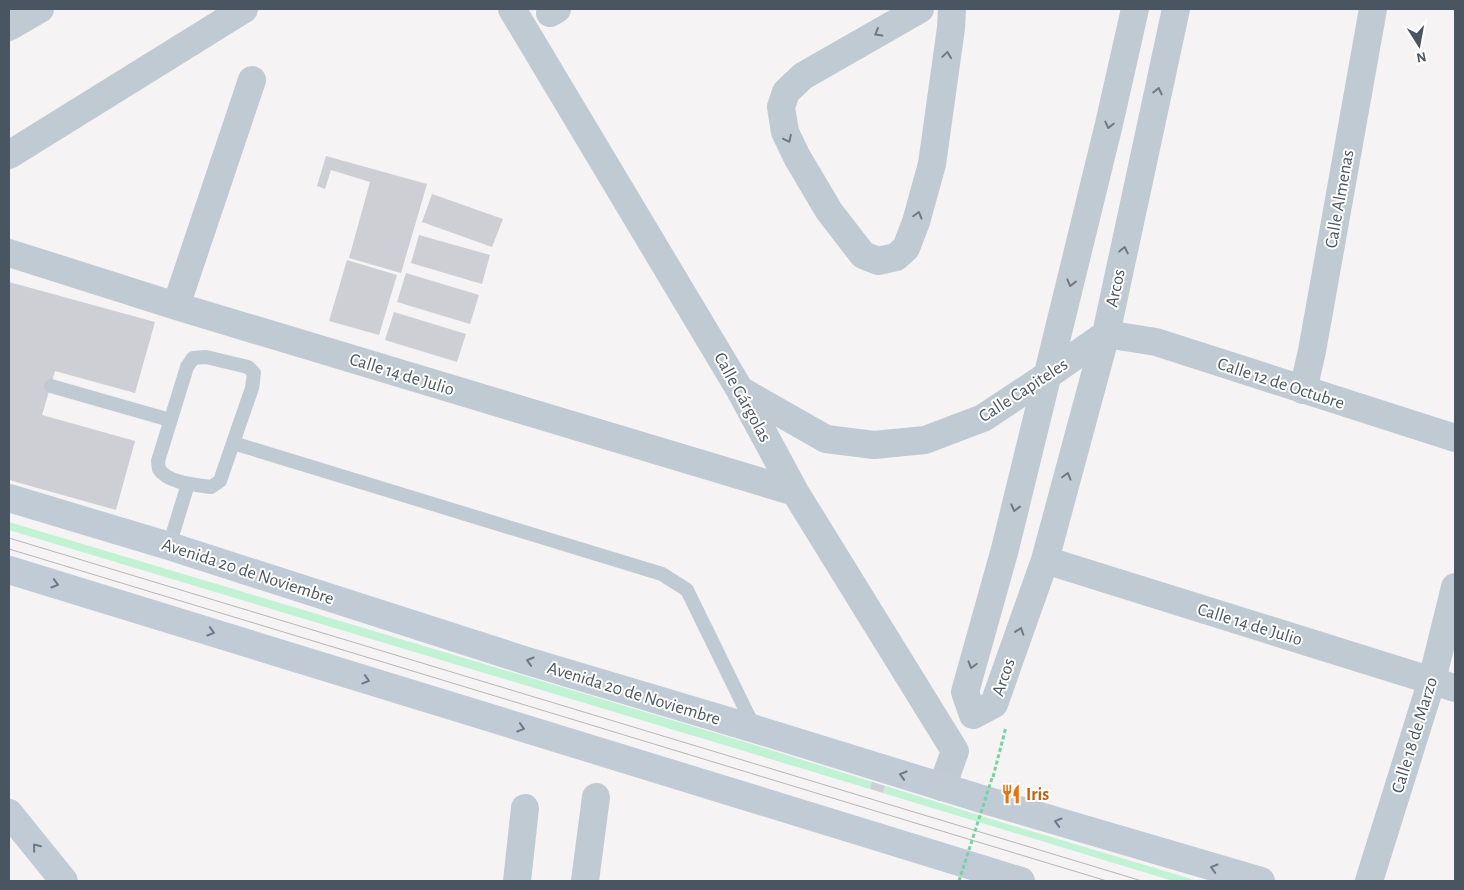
<svg xmlns="http://www.w3.org/2000/svg" width="1464" height="890" font-family="'Alegreya Sans',sans-serif">
	<style>
		.green { fill: #c1f2d4 }
		.building { fill: #cdcfd5 }
		.lines { fill: none; stroke-linecap: round; stroke-linejoin: round }
		.path { stroke: #77d2a4; stroke-width: 3; stroke-dasharray: 4 2.5; stroke-linecap: butt }
		.lane { stroke: #c0cad2; stroke-width: 14 }
		.street { stroke: #c0cad2; stroke-width: 28 }
		.secondary { stroke: #c0cbd6; stroke-width: 28 }
		.tram { stroke: #b5b8bd; stroke-width: 1 }
		.path-bridge { stroke: #77d2a4; stroke-width: 3; stroke-dasharray: 4 2.5; stroke-linecap: butt }
		.oneway { stroke: #6d7983 }
		.oneway2 { stroke: #6d7984 }
		.labels { text-anchor: middle; stroke-width: 4; stroke-linejoin: round; paint-order: stroke }
		.street-label { font-size: 18px; fill: #495661; stroke: #fff }
		.food-label { font-size: 18px; font-weight: bold; fill: #c56008; stroke: #fff; text-anchor: start }
	</style>
	<rect width="100%" height="100%" fill="#f5f3f3"/>
	<path class="green" d="M9,522L742,741L1004,823L1198,881H1173L883,793L885,787L872,783L870,789L9,530Z"/>
	<path class="building" d="M326,156L427,184L401,273L349,258L370,182L331,170L325,189L317,186Z
		M432,194L503,219L492,247L422,222Z
		M419,235L490,255L482,284L411,263Z
		M347,260L397,275L379,335L329,321Z
		M406,273L479,295L470,324L397,302Z
		M9,282L155,322L135,393L55,371L42,415L135,441L116,510L9,480V355L10,350H9Z
		M394,312L466,334L457,362L385,340Z
		M872,782L885,786L883,793L870,789Z"/>
	<g class="lines">
		<path class="path" d="M993,777L1006,727"/>
		<path class="lane" d="M51,386L170,420
			M233,443L252,388L254,373L248,367L206,357L193,358L187,367L158,461C158,462 159,469 159,469C167,483 197,485 211,487L220,481L233,443L662,574L687,590L755,729
			M169,546L188,484"/>
		<path class="street" d="M512,9L740,390L795,492L955,751L942,787
			M920,9L803,76L786,92L781,107L785,132L797,157L829,211L863,255L878,261L896,257L906,248L916,222L932,164L951,28L952,9
			M550,13L557,9
			M9,27L40,9
			M9,155L244,9
			M9,253L176,306L795,492
			M176,306L252,80
			M740,390L826,439L874,445L925,440L983,418L1048,375L1106,334L1156,342L1455,438
			M1303,390L1312,351L1373,9
			M1045,560L1455,688
			M973,715L994,704L1045,560L1106,334L1176,9
			M973,715L965,692L1005,549L1109,124L1135,9
			M517,881L525,808
			M585,881L596,797
			M1369,881L1432,680L1455,587"/>
		<path class="secondary" d="M9,498L169,546L524,660L755,729L985,800L1261,881
			M9,570L1021,881
			M9,813L64,881"/>
		<path class="tram" d="M9,538L1142,881
			M9,549L1107,881"/>
		<path class="path-bridge" d="M959,881L992,778"/>
	</g>
	<defs><path id="oneway-chevron" d="M-2-3.5L2.5 0L-2 3.5" fill="none" stroke-width="1.6" stroke-linecap="round" stroke-linejoin="round" transform="scale(1.25)"/></defs>
	<g class="oneway">
		<use href="#oneway-chevron" transform="translate(878 33) rotate(150)"/>
		<use href="#oneway-chevron" transform="translate(947 55) rotate(-82)"/>
		<use href="#oneway-chevron" transform="translate(1158 91) rotate(-77)"/>
		<use href="#oneway-chevron" transform="translate(1109 125) rotate(103)"/>
		<use href="#oneway-chevron" transform="translate(788 139) rotate(65)"/>
		<use href="#oneway-chevron" transform="translate(918 215) rotate(-74)"/>
		<use href="#oneway-chevron" transform="translate(1124 250) rotate(-78)"/>
		<use href="#oneway-chevron" transform="translate(1071 283) rotate(104)"/>
		<use href="#oneway-chevron" transform="translate(1067 476) rotate(-75)"/>
		<use href="#oneway-chevron" transform="translate(1015 508) rotate(104)"/>
		<use href="#oneway-chevron" transform="translate(1020 631) rotate(-71)"/>
		<use href="#oneway-chevron" transform="translate(972 665) rotate(106)"/>
	</g>
	<g class="oneway2">
		<use href="#oneway-chevron" transform="translate(55 584) rotate(17)"/>
		<use href="#oneway-chevron" transform="translate(211 632) rotate(17)"/>
		<use href="#oneway-chevron" transform="translate(530 661) rotate(-163)"/>
		<use href="#oneway-chevron" transform="translate(366 680) rotate(17)"/>
		<use href="#oneway-chevron" transform="translate(521 728) rotate(17)"/>
		<use href="#oneway-chevron" transform="translate(903 775) rotate(-163)"/>
		<use href="#oneway-chevron" transform="translate(1058 822) rotate(-164)"/>
		<use href="#oneway-chevron" transform="translate(36 847) rotate(-129)"/>
		<use href="#oneway-chevron" transform="translate(1214 868) rotate(-164)"/>
	</g>
	<defs>
		<symbol id="restaurant-bare" viewBox="-9 -9 18 18"><path d="M-5-6h1v4h1v-4h1v4h1v-4h1v5L-1.5 .5V6h-2V.5L-5-1ZM5-6V6H3V1.5H1.5Q1.5-4 5-6Z" fill="#e8710a" stroke="#fff" stroke-width="2.5" paint-order="stroke"/></symbol>
	</defs>
	<g fill-rule="evenodd">
		<use href="#restaurant-bare" x="997" y="780" width="28" height="28"/>
	</g>
	<g class="labels">
		<g class="street-label">
			<text transform="translate(1339 199) rotate(-80)" y="6">Calle Almenas</text>
			<text transform="translate(1115 288) rotate(-78)" y="6">Arcos</text>
			<text transform="translate(402 374) rotate(17)" y="6">Calle 14 de Julio</text>
			<text transform="translate(1281 383) rotate(18)" y="6">Calle 12 de Octubre</text>
			<text transform="translate(1023 390) rotate(-33)" y="6">Calle Capiteles</text>
			<text transform="translate(743 397) rotate(61)" y="6">Calle Gárgolas</text>
			<text transform="translate(248 571) rotate(18)" y="6">Avenida 20 de Noviembre</text>
			<text transform="translate(1250 624) rotate(17)" y="6">Calle 14 de Julio</text>
			<text transform="translate(1003 677) rotate(-71)" y="6">Arcos</text>
			<text transform="translate(634 693) rotate(17)" y="6">Avenida 20 de Noviembre</text>
			<text transform="translate(1414 735) rotate(-73)" y="6">Calle 18 de Marzo</text>
		</g>
		<g class="food-label">
			<text x="1026" y="800">Iris</text>
		</g>
	</g>
	<rect width="1464" height="890" fill="none" stroke="#495661" stroke-width="20"/>
	<g transform="translate(1419 45) rotate(169)" stroke="#ffffff" stroke-width="4" paint-order="stroke">
	<path d="M0-4L9 19L0 12L-9 19Z" fill="#495661"/>
	<text y="-8" font-size="14" font-weight="bold" text-anchor="middle" fill="#495661">N</text>
	</g>
</svg>
